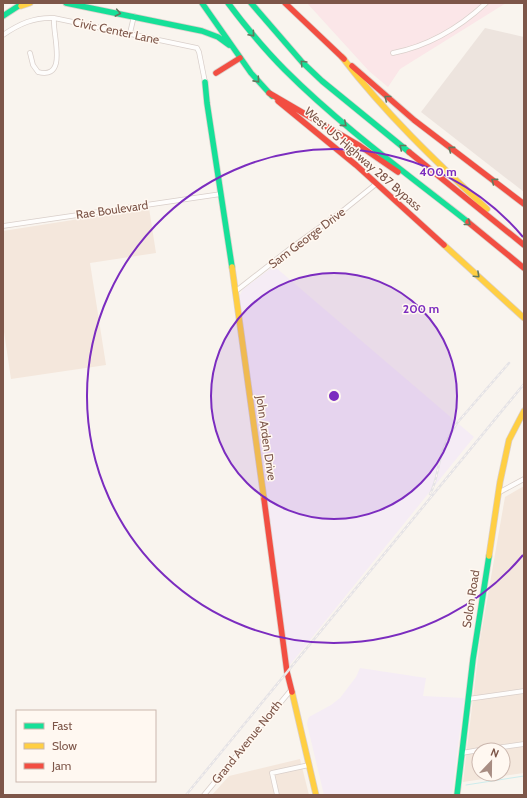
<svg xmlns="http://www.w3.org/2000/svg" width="527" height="798" font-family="Cabin,sans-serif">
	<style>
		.residential { fill: #f4e7dc; fill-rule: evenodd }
		.industrial { fill: #ede4de }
		.education { fill: #f5ecf5 }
		.medical { fill: #fbe6e8 }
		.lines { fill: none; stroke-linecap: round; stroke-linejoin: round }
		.stream { stroke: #cdecec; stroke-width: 1 }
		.street-casing { stroke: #d9cfca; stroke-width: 5.5 }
		.fast-casing { stroke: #dbd0cb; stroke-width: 7 }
		.slow-casing { stroke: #dbd0cb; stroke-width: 7 }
		.jam-casing { stroke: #dbd0cb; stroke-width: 7 }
		.street { stroke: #fefdfc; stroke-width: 4 }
		.fast { stroke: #16e098; stroke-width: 5.5 }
		.slow { stroke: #ffcf43; stroke-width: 5.5 }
		.jam { stroke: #f24e42; stroke-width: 5.5 }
		.rail-casing { stroke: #e5e3e6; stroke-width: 2.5 }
		.rail { stroke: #fff8f1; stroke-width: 1; stroke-dasharray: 3; stroke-linecap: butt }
		.oneway { stroke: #63785d }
		.ring { fill: none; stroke: #7b2cbf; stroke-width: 2 }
		.labels { text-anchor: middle; stroke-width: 3; stroke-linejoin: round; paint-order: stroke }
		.street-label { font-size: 12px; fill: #7d5649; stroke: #fff8f1 }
		.centre { fill: #7b2cbf; stroke: #fff8f1; stroke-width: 2 }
		.ring-label { font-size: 12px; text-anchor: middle; font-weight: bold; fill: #7b2cbf; stroke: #fff8f1; stroke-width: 3; stroke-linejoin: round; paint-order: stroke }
	</style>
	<rect width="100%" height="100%" fill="#f9f4ee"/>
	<path class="residential" d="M149,208L156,253L90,263L106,365L11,379L3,325V231Z
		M524,486V773L463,782L480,640L505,497ZM479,750H503V774H479Z
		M300,759L309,795H212L229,776Z"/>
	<path class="industrial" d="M485,28L524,37V192L421,112Z"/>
	<path class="education" d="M274,266L474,437L289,666L239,297L243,289Z
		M360,668L426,678L423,696L464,698L452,795H324L307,724L308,719L309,717L331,705L340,698L356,677Z"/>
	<path class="medical" d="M307,3H506L400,69L388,87L369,71Z"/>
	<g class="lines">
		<path class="stream" d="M466,785L524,776"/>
		<defs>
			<path id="street" d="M130,33L134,16
				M3,35C19,24 34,17 54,18L197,48L199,52L205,82
				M30,53L33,65L38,72C69,80 52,34 54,18
				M393,53C429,46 459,28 486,3
				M3,226L221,194
				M236,291L291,248L345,209L376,184
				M498,493L524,479
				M468,699L524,691
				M480,750L524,744
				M462,753L479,750
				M204,795L291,690
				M277,795L272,773L309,765"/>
			<path id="fast" d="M66,3L202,31L218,37L229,45
				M202,3L251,73L272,96
				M228,3C246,27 264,49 285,70C341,126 406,173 468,222
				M251,3L302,62L322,81L409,152
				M3,16L23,3
				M205,82L207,103L232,267
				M457,795L473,659L489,556"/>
			<path id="slow" d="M21,6L30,3
				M342,57C385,113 435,161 487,209
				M444,245L524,318
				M232,267L264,499
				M489,556L500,482L509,440L524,411
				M292,692L316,795"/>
			<path id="jam" d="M285,3L344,59
				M352,66L414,120L524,204
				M216,73L240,58
				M269,93L360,146L398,172
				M278,101L356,165L444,245
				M409,152L524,245
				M468,222L524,268
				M264,499L287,672L292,692"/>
		</defs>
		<use href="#street" class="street-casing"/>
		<use href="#fast" class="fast-casing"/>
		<use href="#slow" class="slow-casing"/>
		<use href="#jam" class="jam-casing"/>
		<use href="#street" class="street"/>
		<use href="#fast" class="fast"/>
		<use href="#slow" class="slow"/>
		<use href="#jam" class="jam"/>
		<defs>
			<path id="rail" d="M430,494C436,483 437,472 440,460C443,447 450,434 457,423L509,363
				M186,795L524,384"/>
		</defs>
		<use href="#rail" class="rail-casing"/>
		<use href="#rail" class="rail"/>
	</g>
	<defs><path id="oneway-chevron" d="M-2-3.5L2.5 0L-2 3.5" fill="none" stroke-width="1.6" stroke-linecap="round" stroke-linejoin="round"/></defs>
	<g class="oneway">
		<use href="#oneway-chevron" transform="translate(118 13) rotate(11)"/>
		<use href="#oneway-chevron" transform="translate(252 34) rotate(49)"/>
		<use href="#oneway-chevron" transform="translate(303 63) rotate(-135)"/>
		<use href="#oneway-chevron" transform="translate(257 80) rotate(48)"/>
		<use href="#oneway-chevron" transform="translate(387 98) rotate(-141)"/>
		<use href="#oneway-chevron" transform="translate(344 124) rotate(40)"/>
		<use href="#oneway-chevron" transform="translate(402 147) rotate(-141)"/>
		<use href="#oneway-chevron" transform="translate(451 149) rotate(-143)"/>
		<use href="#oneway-chevron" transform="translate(494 181) rotate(-143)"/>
		<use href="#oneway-chevron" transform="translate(468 223) rotate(39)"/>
		<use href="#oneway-chevron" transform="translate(477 275) rotate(43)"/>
	</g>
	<circle cx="334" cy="396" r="123" fill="#7b2cbf" fill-opacity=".12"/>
	<g class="ring">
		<circle cx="334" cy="396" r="123"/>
		<path d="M523 555A247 247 0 1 1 523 237"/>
	</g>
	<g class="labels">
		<g class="street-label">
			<text transform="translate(116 31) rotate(12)" y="4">Civic Center Lane</text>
			<text transform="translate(363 159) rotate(41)" y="4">West US Highway 287 Bypass</text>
			<text transform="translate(112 210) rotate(-8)" y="4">Rae Boulevard</text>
			<text transform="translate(307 238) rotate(-37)" y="4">Sam George Drive</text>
			<text transform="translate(266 438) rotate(82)" y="4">John Arden Drive</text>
			<text transform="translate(471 599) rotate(-81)" y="4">Solon Road</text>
			<text transform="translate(247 742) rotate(-51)" y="4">Grand Avenue North</text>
		</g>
	</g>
	<circle cx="334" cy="396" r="6" class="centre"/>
	<g class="ring-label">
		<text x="438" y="176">400 m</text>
		<text x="421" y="313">200 m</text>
	</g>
	<rect width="527" height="798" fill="none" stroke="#7d5649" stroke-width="8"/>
	<rect x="16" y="710" width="140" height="72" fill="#fff8f1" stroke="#cbb7ae"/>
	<rect x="24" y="723" width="20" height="6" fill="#16e098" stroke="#cbb7ae"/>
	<text x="52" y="730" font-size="12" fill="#7d5649">Fast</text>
	<rect x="24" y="743" width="20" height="6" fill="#ffcf43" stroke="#cbb7ae"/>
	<text x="52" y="750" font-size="12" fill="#7d5649">Slow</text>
	<rect x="24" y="763" width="20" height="6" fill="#f24e42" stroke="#cbb7ae"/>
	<text x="52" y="770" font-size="12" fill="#7d5649">Jam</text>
	<g transform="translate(491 762) rotate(22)"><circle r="19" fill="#fff8f1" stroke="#cbb7ae"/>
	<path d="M0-3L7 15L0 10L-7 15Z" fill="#a88d83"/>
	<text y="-6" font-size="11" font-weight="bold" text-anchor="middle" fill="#7d5649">N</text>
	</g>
</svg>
